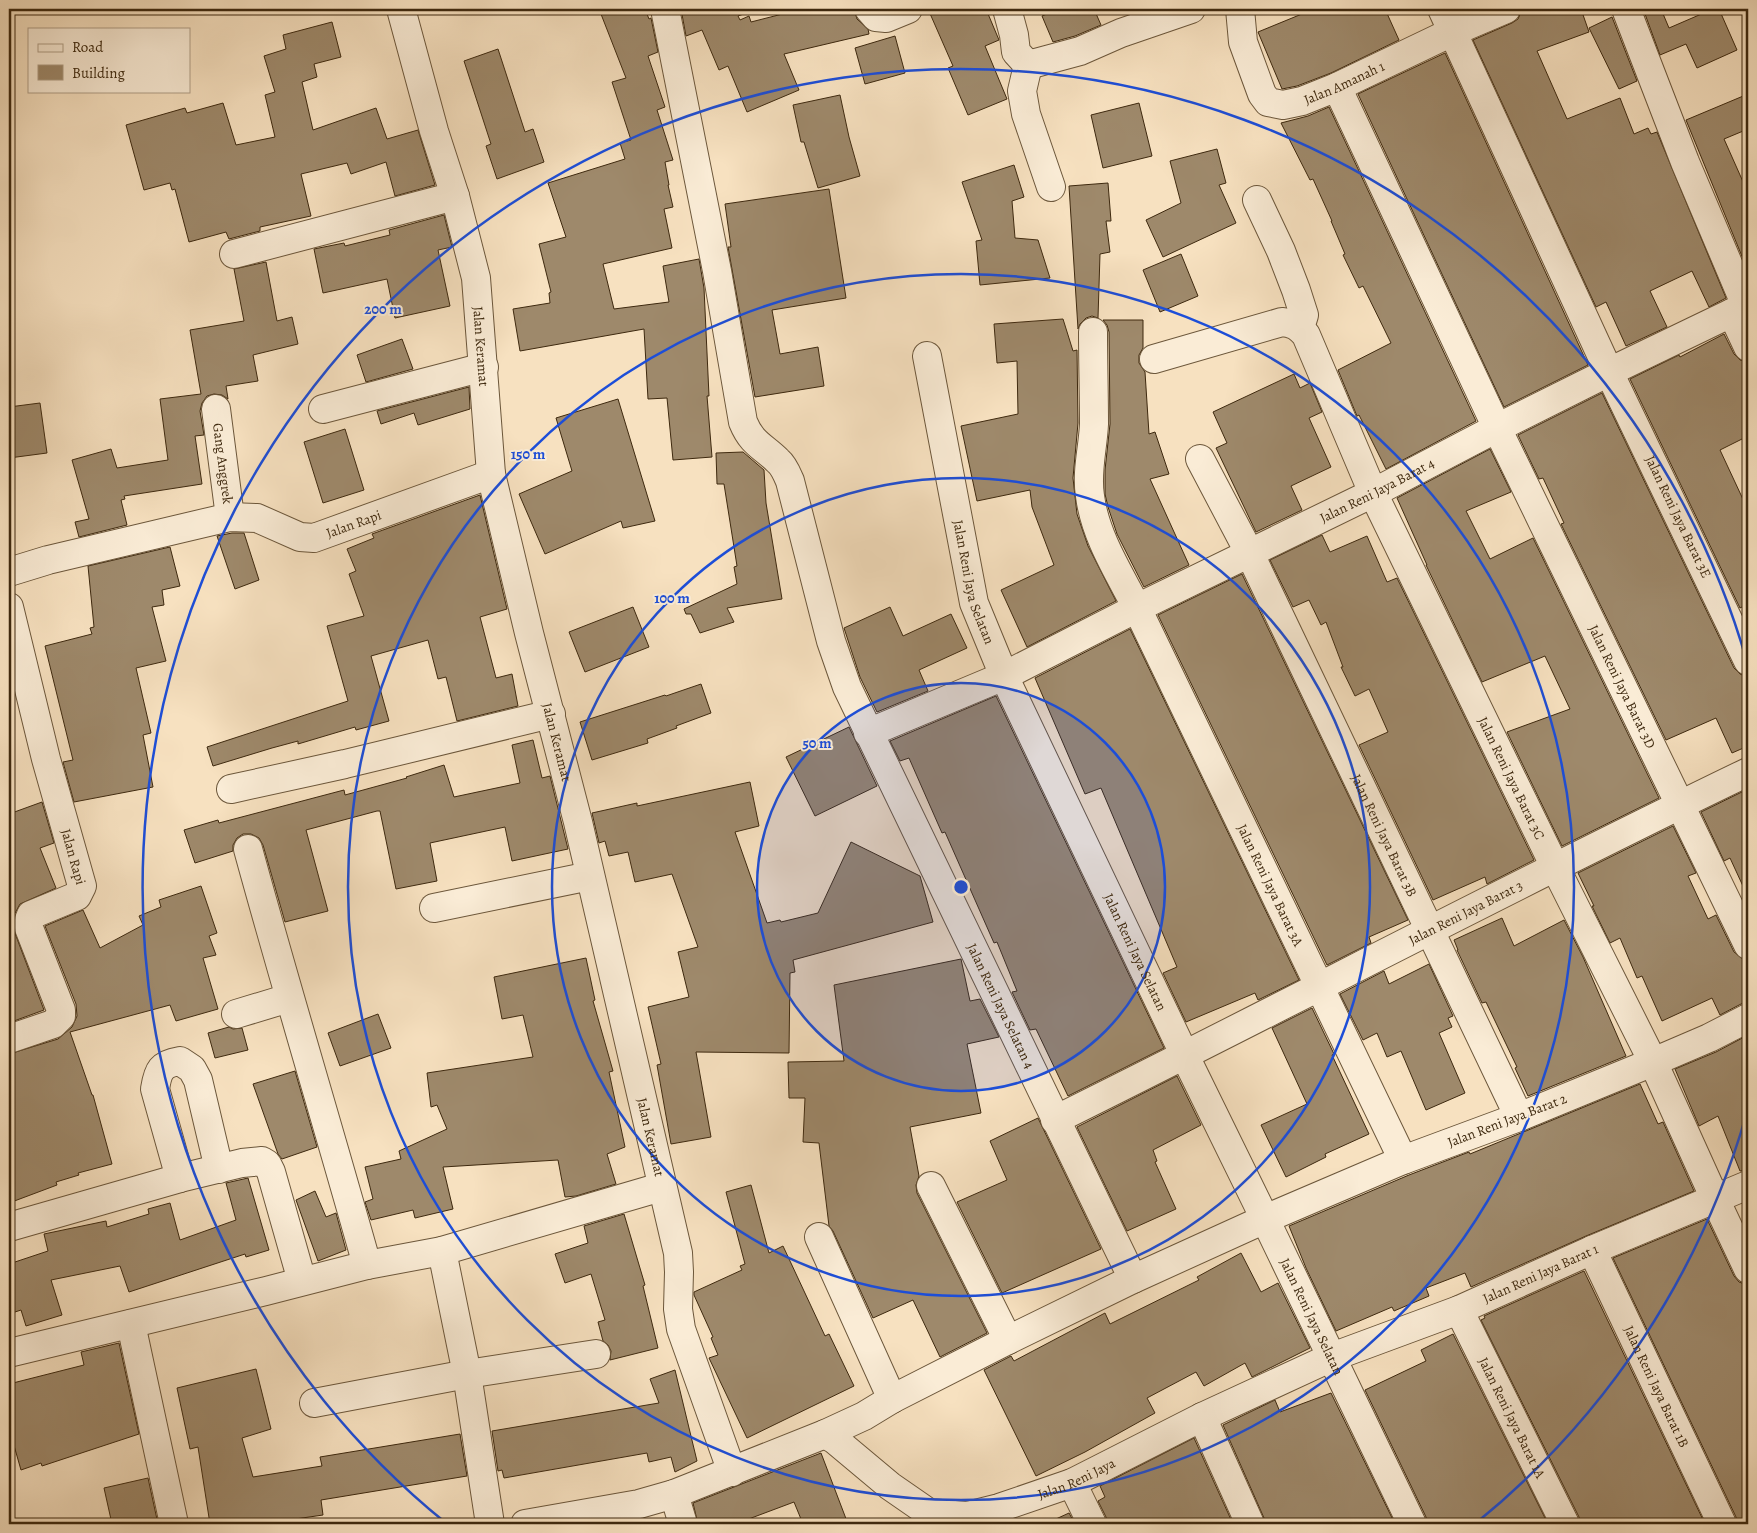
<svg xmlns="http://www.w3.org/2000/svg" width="1757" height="1533" font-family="Alegreya,serif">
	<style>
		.building { fill: #9e896b; stroke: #3e290f }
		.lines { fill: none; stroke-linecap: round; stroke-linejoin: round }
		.minor-casing { stroke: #6c573b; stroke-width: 30 }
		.minor { stroke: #faecd6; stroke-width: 28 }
		.ring { fill: none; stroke: #1d4ed8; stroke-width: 2.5 }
		.labels { text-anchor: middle; stroke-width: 4; stroke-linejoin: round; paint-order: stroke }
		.street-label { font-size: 14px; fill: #3e290f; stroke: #faecd6 }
		.centre { fill: #1d4ed8; stroke: #faecd6; stroke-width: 2.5 }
		.ring-label { font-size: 15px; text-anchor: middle; font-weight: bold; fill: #1d4ed8; stroke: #faecd6; stroke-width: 4; stroke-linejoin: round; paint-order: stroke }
	</style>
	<rect width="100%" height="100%" fill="#f7e1c0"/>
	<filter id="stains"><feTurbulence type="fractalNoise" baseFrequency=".004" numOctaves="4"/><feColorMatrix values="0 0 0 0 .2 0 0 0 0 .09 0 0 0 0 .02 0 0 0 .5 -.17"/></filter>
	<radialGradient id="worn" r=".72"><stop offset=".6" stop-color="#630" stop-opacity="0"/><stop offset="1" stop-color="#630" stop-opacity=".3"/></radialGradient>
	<path class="building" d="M599,9H645L649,19L651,18L658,52L648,56L665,107L657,110L673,160L665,162L669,185H668L673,207L664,209L672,248L603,264L614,309L669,302L663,266L699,259L704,288L709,396H707L712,457L673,460L667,398L648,399L644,329L520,351L513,309L550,303L549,293L551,292L539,244L566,237L548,183L625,159L620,143L631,140L612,82L626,78Z
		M681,9H751L752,11L738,16L740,20L749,16L751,22L802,9H854L857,19L868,29L869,34L784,54L799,90L747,112L728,66L719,70L702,30L686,36Z
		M928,9H986L999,40L985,46L1007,99L968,115L948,68L953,66Z
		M1059,9H1094L1101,25L1075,36L1053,42L1042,16Z
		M1314,9H1385L1399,40L1331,73L1297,86L1282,89L1258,32Z
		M1529,9H1581L1589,32L1537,51L1567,119L1620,98L1634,134L1648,128L1651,134L1657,132L1726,298L1709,307L1692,271L1650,291L1667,327L1626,346L1606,302L1596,307L1473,40L1512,23L1518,19L1521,12Z
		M1658,9H1661L1669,28L1713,9H1719L1737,50L1697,68L1686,44L1660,55L1645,14Z
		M1612,17L1637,81L1619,89L1589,28Z
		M332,22L341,57L314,64L317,77L302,82L313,130L376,108L387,139L418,130L435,185L395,196L386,162L351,174L347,163L301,174L311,216L260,227V231L229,239L226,232L189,242L175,189L172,190L170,183L144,190L126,125L185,108L187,113L223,103L236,145L275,137L265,95L275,92L264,56L286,49L283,35Z
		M895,36L905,73L865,84L855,48Z
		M498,49L525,132L533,129L544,162L497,179L486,146L491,144L464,61Z
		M1445,53L1588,365L1504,407L1358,94Z
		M1748,94V129L1724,139L1748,193V271L1686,120Z
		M840,95L849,137L860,176L818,188L804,142H801L793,105Z
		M1139,103L1152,156L1103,168L1091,115Z
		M1329,107L1476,421L1386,469L1359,415L1357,416L1338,370L1391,343L1363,286L1359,288L1343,255L1345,254L1331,221H1332L1313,179L1310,180L1281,123L1308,116Z
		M1217,149L1226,183L1219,185L1236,223L1163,257L1146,220L1181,203L1170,161Z
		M1014,165L1024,197L1012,201L1015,238L1038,240L1050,278L980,285L976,241L982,240L962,182Z
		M1108,183L1111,221H1106L1110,252L1100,254L1098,318L1092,316L1086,318L1080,324L1078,329L1069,186Z
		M829,189L846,298L772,310L780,354L818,347L824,386L755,397L728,247H731L725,204Z
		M444,215L452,247L438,250L450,306L395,318L387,279L323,293L314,249L344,243L345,246L390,235L389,230Z
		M1181,254L1198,296L1160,312L1143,270Z
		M266,262L277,321L292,317L298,344L253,355L258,381L226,386L228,399L222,395L214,394L207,396L202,403L200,411L204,435L195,436L202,484L124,496L125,499L121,500L127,525L79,537L75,522L89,519L72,460L111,449L117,468L168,460L160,399L201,394L190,330L244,321L234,269Z
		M1063,319L1073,351L1077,350L1078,423L1073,478L1077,514L1088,546L1116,601L1027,647L1001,590L1054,565L1032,507L1030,490L977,501L961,426L1018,414L1017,361L997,363L994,324Z
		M1103,320H1143V348L1139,355V363L1145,372L1149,434L1155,432L1169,474L1150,479L1189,565L1144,587L1117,534L1108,507L1105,494V470L1110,424L1109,332L1107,325Z
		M1724,334L1734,354L1740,360L1748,362V436L1720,450L1748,510V604L1740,608L1630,379L1679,355L1680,357Z
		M402,339L413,369L366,382L357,355Z
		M1294,374L1300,388L1310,383L1322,412L1309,418L1331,467L1291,486L1302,510L1256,532L1216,448L1227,443L1213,412Z
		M469,387L470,409L418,425L414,413L381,424L377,411Z
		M1602,393L1734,668L1740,674L1747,677L1748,746L1732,753L1716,718L1666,740L1561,524L1564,523L1543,478L1539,479L1518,435Z
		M618,399L655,521L623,528L621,521L545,554L519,494L572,471L556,418Z
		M40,403L47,453L9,458V407Z
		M345,429L364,490L323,503L304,442Z
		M1490,449L1511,492L1466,511L1490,559L1533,538L1659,798L1562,846L1507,732L1570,709L1545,656L1482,682L1426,565H1427L1397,498Z
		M743,452L764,470L766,503L782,599L727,608L734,622L700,633L691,614H686L684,609L737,584L734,567L737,566L724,484H717L716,453Z
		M480,495L507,609L480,617L496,678L512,674L518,706L457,721L446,677L438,679L428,640L371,656L389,721L356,730L355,727L298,744V741L272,748L213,766L207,747L348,701L327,626L364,616L349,574L356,571L347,549L374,538L372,534Z
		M232,533H244L259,580L235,589L217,536Z
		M1322,535L1330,552L1367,536L1387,582L1397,578L1534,860L1487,884L1485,877L1433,900L1359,745L1388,732L1369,689L1355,696L1341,667H1343L1326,622L1321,625L1309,600L1293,607L1270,560Z
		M170,547L180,586L162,590L164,605L152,607L166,661L136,668L151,733L143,735L153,787L74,802L63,762L73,760L45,646L92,634L90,628L94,627L88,566Z
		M1242,574L1408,920L1369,937L1371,943L1327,965L1158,615Z
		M633,607L649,647L585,672L569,632Z
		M890,607L903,636L951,614L967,648L919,670L928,691L877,712L860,677L844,628Z
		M1130,629L1299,980L1258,1000L1255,993L1186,1022L1163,973L1177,967L1101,788L1085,794L1035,678Z
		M701,684L711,713L676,726L677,728L647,739L648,743L592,760L580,722L665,695L666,696Z
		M996,696L1164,1048L1068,1096L1036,1029L1030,1030L1012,992L1017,991L997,942L994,943L945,832L942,833L909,758L900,761L890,741Z
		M849,727L877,786L815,816L786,757Z
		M533,740L542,778L550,776L568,849L512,861L505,827L430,843L437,881L396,889L380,811H377L306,830L328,911L285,922L263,845L259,838L251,834H243L237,838L233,845V851L195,863L184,830L218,820L219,823L344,790L345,795L407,778L406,777L444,765L454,797L520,783L512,745Z
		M750,782L759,826L735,832L767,923L780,920L781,922L818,913L851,842L920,876L933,922L793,960L795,972L790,973L789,1053L696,1052L711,1137L671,1144L657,1065L661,1064L648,1007L689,997L678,952L698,947L672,874L635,882L628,852L609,856L605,841L599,843L592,813L637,803V806Z
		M1748,789V897L1730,858L1724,861L1701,812Z
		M42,802L54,843L40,848L56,888L20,904L14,915L13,928L44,1010L14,1021L9,1007V814Z
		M1673,826L1696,873L1688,876L1708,919L1716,915L1734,952L1743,959L1748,971V1002L1741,1004L1720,1015L1712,998L1662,1021L1642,976L1637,978L1620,938L1610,943L1592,906H1594L1578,873Z
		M201,886L217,933L209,936L216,955L203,958L218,1009L176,1021L170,1005L70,1032L92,1095H93L112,1164L78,1173L79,1175L56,1182L57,1185L9,1203V1054L58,1039L72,1027L77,1016L76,1004L45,926L83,910L100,948L143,925L139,916L161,907L159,900Z
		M1502,918L1514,946L1564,920L1583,957L1626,1056L1528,1096L1515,1068L1517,1067L1486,1002L1482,1003L1457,950H1458L1454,940Z
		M586,958L595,1000L593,1001L613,1071L609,1072L625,1147L607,1154L616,1184L576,1196L565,1197L558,1160L443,1167L453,1209L415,1218L413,1210L371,1220L365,1202L373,1199L365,1167L401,1159L399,1151L447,1129L437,1105L431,1107L427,1073L533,1057L523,1015L502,1019L494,977Z
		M961,959L970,1001L980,999L999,1037L967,1044L981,1113L910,1127L919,1176L916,1185L917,1193L987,1333L940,1357L913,1300L873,1318L833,1231L829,1226L819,1143L803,1142L805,1098H789L788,1062L844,1061L834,985Z
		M1429,964L1453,1016L1448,1018L1452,1027L1439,1033L1465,1093L1426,1110L1401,1051L1387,1057L1377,1033L1363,1040L1340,994L1384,971L1389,984Z
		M1312,1008L1334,1054L1332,1055L1369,1134L1325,1154L1326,1157L1286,1177L1261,1125L1307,1104L1272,1028Z
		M378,1014L391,1048L340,1066L328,1033Z
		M229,1027L233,1029L242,1028L248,1050L215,1058L208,1033Z
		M1748,1035V1170L1740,1171L1718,1116L1699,1126L1675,1069L1716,1052Z
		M295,1071L317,1147L282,1159L278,1154L253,1084Z
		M1177,1076L1201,1125L1153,1150L1157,1161L1155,1162L1176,1209L1127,1231L1077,1127Z
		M1640,1084L1658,1124L1663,1122L1694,1191L1586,1236L1471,1287L1465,1273L1426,1288L1429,1296L1394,1311L1392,1307L1336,1331L1306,1268L1289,1226L1409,1175L1469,1152L1470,1154Z
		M1038,1118L1101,1249L1002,1293L957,1202L1007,1180L990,1141Z
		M248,1178L269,1250L246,1257L245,1254L129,1292L120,1266L51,1280L62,1315L26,1326L21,1310L9,1314V1264L48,1251L44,1234L106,1221L107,1227L149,1214L148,1209L170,1203L180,1240L236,1220L226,1183Z
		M751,1185L769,1253L783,1246L825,1336L829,1334L854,1386L747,1438L709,1358L718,1355L711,1338L713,1337L694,1295V1292L742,1270L740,1266L745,1264L726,1192Z
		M315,1191L326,1217L336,1213L346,1250L318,1261L296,1200Z
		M624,1214L645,1285L643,1286L658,1348L610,1360L611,1351L608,1345L603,1341L598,1322L605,1320L591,1274L565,1283L555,1254L588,1243L584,1226Z
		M1707,1219L1734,1276L1739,1282L1747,1285L1748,1288V1524H1737L1736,1517L1613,1258Z
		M1241,1253L1261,1292L1278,1283L1310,1348L1252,1377L1245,1363L1204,1386L1196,1372L1147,1398L1155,1413L1085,1452L1036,1476L984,1370L1011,1356L1014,1361L1105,1313L1110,1324L1199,1280L1197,1277Z
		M1584,1271L1705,1524H1581L1579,1517L1481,1320L1485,1318L1484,1316Z
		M1453,1334L1548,1524H1427L1426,1517L1365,1390L1426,1361L1421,1350Z
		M119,1343L139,1434L42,1466L41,1463L21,1470L9,1428V1384L84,1365L81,1352Z
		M256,1369L271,1429L242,1438L253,1477L322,1466L320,1457L460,1434L467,1476L321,1500L323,1515L261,1524H210L198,1447L190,1449L177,1388Z
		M675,1370L697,1461L675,1472L671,1457L649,1462L647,1453L504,1478L502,1470L498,1471L492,1431L659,1403L650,1379Z
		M1331,1393L1395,1524H1265L1264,1518L1223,1425L1275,1400L1280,1412Z
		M1194,1438L1233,1524H1107L1106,1517L1098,1501L1105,1497L1100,1486Z
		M821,1453L848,1524H803L794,1502L746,1520L748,1524H698L693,1503Z
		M148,1478L158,1524H112L104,1488Z
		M1069,1513L1075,1524H1045Z"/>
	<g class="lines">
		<defs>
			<g id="minor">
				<path id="s1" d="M401,9L434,131L455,196L476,278L491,474L529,633L578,822L678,1253L679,1272L678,1309L681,1329L732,1472"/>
				<path id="s2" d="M665,9L717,271L743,422C752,444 763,446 778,461C784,466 787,474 790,481L831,641L847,687L1133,1279"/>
				<path d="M869,9L876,17L886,18L908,9"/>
				<path d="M1007,9L1014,35L1016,52L1028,65L1080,51L1121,33L1191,9"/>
				<path id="s3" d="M1240,9L1243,42L1262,94L1268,102L1283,105L1302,101L1337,87L1452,32L1506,9"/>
				<path id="s4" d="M1442,9L1609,372L1748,661"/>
				<path d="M1626,9L1685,162L1746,306"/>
				<path d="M1028,65L1022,91L1026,114L1051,187"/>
				<path id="s5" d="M1337,87L1497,428L1748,945"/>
				<path d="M1257,200L1281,251L1296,290L1304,315L1300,328"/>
				<path d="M234,254L455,196"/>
				<path d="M1732,313L1748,347"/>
				<path id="s6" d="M1093,332C1093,362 1094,393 1094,424C1093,448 1086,472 1090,496C1095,536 1119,573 1137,608L1403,1160"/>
				<path id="s7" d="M927,356L974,603L1004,676L1185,1056L1265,1219L1412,1524"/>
				<path id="s8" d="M1154,359L1282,322C1294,323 1299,327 1306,335L1373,493L1555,867L1653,1062L1715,1199L1748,1269"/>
				<path id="s9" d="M216,409L230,517"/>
				<path d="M323,409L484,367"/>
				<path id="s10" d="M1200,459L1250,554L1519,1117"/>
				<path id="s11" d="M9,572L48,560L230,517L257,518L300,537L314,538L491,474"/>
				<path id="s12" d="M9,607L46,759L82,886L77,896L31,915L29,920V928L61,1010V1016L53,1024L9,1039"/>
				<path id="s13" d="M868,733L1004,676L1137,608L1373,493L1497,428L1609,372L1748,305"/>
				<path d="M231,789L345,764L551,714"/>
				<path d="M248,849C286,988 328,1126 367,1265"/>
				<path d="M434,908L590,876"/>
				<path d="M236,1014L289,998"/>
				<path id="s14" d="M1748,1018L1709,1038L1653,1062L1519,1117L1403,1160L1265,1219L1133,1279L1008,1340L892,1399L864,1416L825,1434L835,1440L890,1486L929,1513L967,1516L999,1508L1072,1483L1202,1417L1332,1357L1459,1310L1592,1250L1748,1185"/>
				<path id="s15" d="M1055,1120C1287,1005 1515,884 1748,772"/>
				<path d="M180,1178L155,1089C158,1070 161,1064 180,1061L192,1069L198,1080L219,1169"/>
				<path d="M931,1186L1008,1340"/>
				<path d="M9,1227L180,1178L242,1163L262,1161L267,1164L271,1172L302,1281"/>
				<path d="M819,1237L892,1399"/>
				<path id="s16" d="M1592,1250L1722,1524"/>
				<path d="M442,1251L467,1374L490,1524"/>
				<path id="s17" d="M1459,1310L1565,1524"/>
				<path d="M131,1324L174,1524"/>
				<path d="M9,1353L266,1291L367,1265L442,1251L661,1187"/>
				<path d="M314,1403L467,1374L596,1354"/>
				<path d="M1202,1417L1250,1524"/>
				<path d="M1072,1483L1092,1524"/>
				<path d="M674,1494L683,1524"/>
				<path d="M525,1524L639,1504L674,1494L825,1434"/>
			</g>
		</defs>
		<use href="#minor" class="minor-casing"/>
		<use href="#minor" class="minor"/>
	</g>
	<circle cx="961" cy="887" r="204" fill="#1d4ed8" fill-opacity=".12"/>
	<g class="ring">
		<circle cx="961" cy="887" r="204"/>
		<circle cx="961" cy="887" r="409"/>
		<circle cx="961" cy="887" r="613"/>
		<path d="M1747 1112A818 818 0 0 1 1476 1523M446 1523A818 818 0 1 1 1747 662"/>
	</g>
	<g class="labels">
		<g class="street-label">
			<text dy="5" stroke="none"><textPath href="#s3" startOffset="179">Jalan Amanah 1</textPath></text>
			<text dy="5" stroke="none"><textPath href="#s1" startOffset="348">Jalan Keramat</textPath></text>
			<text dy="5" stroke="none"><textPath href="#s9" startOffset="55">Gang Anggrek</textPath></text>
			<text dy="5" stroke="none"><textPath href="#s13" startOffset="564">Jalan Reni Jaya Barat 4</textPath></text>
			<text dy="5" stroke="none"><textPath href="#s4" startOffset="560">Jalan Reni Jaya Barat 3E</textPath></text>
			<text dy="5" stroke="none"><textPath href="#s11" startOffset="358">Jalan Rapi</textPath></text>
			<text dy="5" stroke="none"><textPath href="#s7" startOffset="231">Jalan Reni Jaya Selatan</textPath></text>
			<text dy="5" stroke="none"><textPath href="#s5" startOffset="664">Jalan Reni Jaya Barat 3D</textPath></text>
			<text dy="5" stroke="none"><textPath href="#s1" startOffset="752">Jalan Keramat</textPath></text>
			<text dy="5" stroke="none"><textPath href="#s8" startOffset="650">Jalan Reni Jaya Barat 3C</textPath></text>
			<text dy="5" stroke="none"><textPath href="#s10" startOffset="419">Jalan Reni Jaya Barat 3B</textPath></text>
			<text dy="5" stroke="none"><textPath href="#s12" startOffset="258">Jalan Rapi</textPath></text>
			<text dy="5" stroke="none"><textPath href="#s6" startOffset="594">Jalan Reni Jaya Barat 3A</textPath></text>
			<text dy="5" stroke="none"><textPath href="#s15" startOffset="460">Jalan Reni Jaya Barat 3</textPath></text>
			<text dy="5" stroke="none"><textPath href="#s7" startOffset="636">Jalan Reni Jaya Selatan</textPath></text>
			<text dy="5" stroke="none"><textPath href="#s2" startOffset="1065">Jalan Reni Jaya Selatan 4</textPath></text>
			<text transform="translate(1507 1120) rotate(-21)" y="5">Jalan Reni Jaya Barat 2</text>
			<text dy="5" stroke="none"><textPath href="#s1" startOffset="1158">Jalan Keramat</textPath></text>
			<text dy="5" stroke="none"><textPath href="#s14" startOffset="1806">Jalan Reni Jaya Barat 1</textPath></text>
			<text dy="5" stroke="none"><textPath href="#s7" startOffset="1041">Jalan Reni Jaya Selatan</textPath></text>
			<text dy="5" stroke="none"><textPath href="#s16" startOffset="151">Jalan Reni Jaya Barat 1B</textPath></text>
			<text dy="5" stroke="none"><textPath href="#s17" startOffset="120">Jalan Reni Jaya Barat 1A</textPath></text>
			<text dy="5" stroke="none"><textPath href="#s14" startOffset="1298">Jalan Reni Jaya</textPath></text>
		</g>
	</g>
	<circle cx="961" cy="887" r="8" class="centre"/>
	<g class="ring-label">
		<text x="383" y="314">200 m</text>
		<text x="528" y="459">150 m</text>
		<text x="672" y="603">100 m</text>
		<text x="817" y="748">50 m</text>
	</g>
	<rect width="1757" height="1533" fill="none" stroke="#f7e1c0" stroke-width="30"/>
	<rect x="10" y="10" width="1737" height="1513" fill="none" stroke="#3e290f" stroke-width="2.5"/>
	<rect x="15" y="15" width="1727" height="1503" fill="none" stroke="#3e290f"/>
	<rect x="28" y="28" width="162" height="65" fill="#faecd6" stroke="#af9e86"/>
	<rect x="38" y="44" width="25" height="8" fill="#faecd6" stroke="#af9e86"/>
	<text x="72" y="52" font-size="15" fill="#3e290f">Road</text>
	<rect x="38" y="65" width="25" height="15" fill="#9e896b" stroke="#af9e86"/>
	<text x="72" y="78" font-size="15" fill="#3e290f">Building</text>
	<rect width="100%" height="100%" filter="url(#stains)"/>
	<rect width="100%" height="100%" fill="url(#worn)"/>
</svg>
